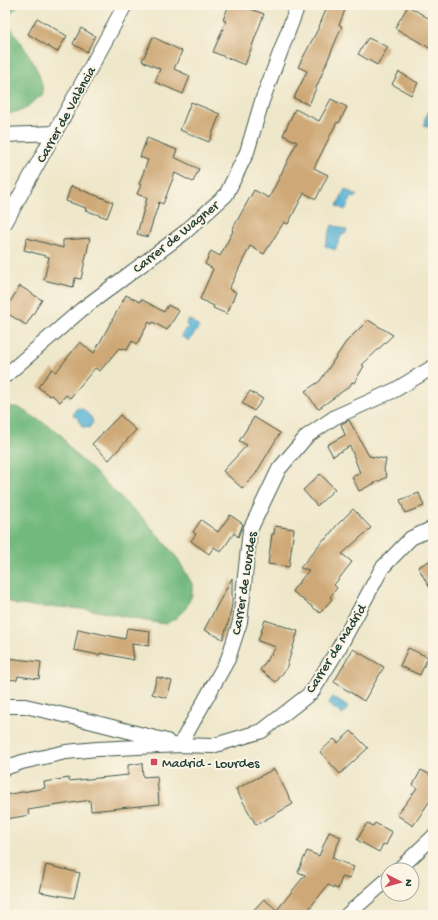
<svg xmlns="http://www.w3.org/2000/svg" width="438" height="920" font-family="'Gochi Hand',sans-serif">
	<style>
		.forest { fill: #72b97e; stroke: #487b59 }
		.water { fill: #5ab4d7; stroke: #3c7886 }
		.building { fill: #cea876 }
		.lines { fill: none; stroke-linecap: round; stroke-linejoin: round }
		.street-casing { stroke: #3e564a; stroke-width: 16 }
		.street { stroke: #fff; stroke-width: 14 }
		.poi-dot { fill: #d1495b; stroke: #fcf5e5; stroke-width: 1.5 }
		.labels { text-anchor: middle; stroke-width: 4; stroke-linejoin: round; paint-order: stroke }
		.street-label { font-size: 14px; fill: #1f3d34; stroke: #fcf5e5 }
		.poi-label { font-size: 14px; fill: #1f3d34; stroke: #fcf5e5; text-anchor: start }
	</style>
	<rect width="100%" height="100%" fill="#fcf5e5"/>
	<filter id="ink" filterUnits="userSpaceOnUse"><feTurbulence type="fractalNoise" baseFrequency=".025" numOctaves="2"/><feDisplacementMap in="SourceGraphic" scale="8" xChannelSelector="R" yChannelSelector="G"/><feConvolveMatrix kernelMatrix="1 2 1 2 8 2 1 2 1" color-interpolation-filters="sRGB"/></filter>
	<filter id="wash" filterUnits="userSpaceOnUse"><feTurbulence type="fractalNoise" baseFrequency=".012" numOctaves="4" result="noise"/><feDisplacementMap in="SourceGraphic" scale="16" xChannelSelector="R" yChannelSelector="G"/><feGaussianBlur stdDeviation="0.9" result="paint"/><feColorMatrix in="noise" values="0 0 0 0 0 0 0 0 0 0 0 0 0 0 0 0 0 1.4 0 .05"/><feComposite in="paint" operator="in"/></filter>
	<g filter="url(#wash)">
		<rect width="100%" height="100%" fill="#eee7ca"/>
		<path class="forest" d="M5,5H19L11,13L8,23C21,45 42,68 43,94L23,110L5,115Z
			M7,407H18L55,430L62,436L68,446L81,460L89,466L130,507L144,519L178,559L192,584V595L186,608L176,618L166,624L146,621L93,610L61,607H41L16,605L5,599V408Z"/>
		<path class="water" d="M433,104V124H431L429,128L424,125L426,122L424,120Z
			M345,189L357,195L355,198L352,197L345,210L337,206Z
			M332,225L347,230L346,233L342,234L335,250L325,246Z
			M188,320L192,321L199,327L189,341L181,336L188,327L186,324Z
			M77,408L83,409L91,417L93,422L89,428L82,427L78,418L73,415L74,412Z
			M333,697L348,707L343,715L328,704Z"/>
		<g id="blocks">
			<path class="building" d="M229,5H240L264,14L245,65L213,52L226,21L223,20Z
				M328,5H347L339,25L342,26L309,105L294,98L307,71L298,67L318,29Z
				M408,6L433,21V50L395,28Z
				M37,18L67,36L57,52L28,34Z
				M81,28L95,36L87,52L73,44Z
				M153,37L182,51L174,69L190,76L183,94L155,82L160,69L142,61Z
				M368,38L388,47L377,65L358,54Z
				M399,72L418,83L411,95L392,84Z
				M331,99L347,107L339,123L337,122L314,168L328,175L316,199L304,193L288,224L284,222L264,254L250,246L229,289L236,292L227,314L213,308L214,306L200,299L213,269L205,264L211,251L220,256L233,231L232,230L254,190L269,198L297,142L283,135L295,109L319,121Z
				M191,102L220,114L209,142L180,130Z
				M147,138L177,150L174,157L199,169L193,182L175,173L163,204L159,202L148,237L137,234L147,198L137,194L141,185L139,184L148,160L140,157Z
				M71,186L113,202L107,218L85,210L86,208L66,201Z
				M27,238L63,248V240L90,238L81,279L75,278L73,287L44,280L49,257L24,250Z
				M20,286L42,300L26,325L5,312V310Z
				M126,295L140,302L141,299L164,312L168,305L179,311L167,330L153,322L152,324L149,322L137,344L132,341L127,350L123,348L122,349L119,348L100,371L95,368L70,398L66,395L60,402L52,395L50,396L38,387L52,369L56,372L80,342L94,353Z
				M368,320L393,335L362,365L364,366L354,383L352,382L350,386L318,409L305,391L320,381L346,342Z
				M250,391L263,399L254,411L242,403Z
				M120,415L136,430L109,460L92,444Z
				M254,417L280,433L255,475L242,488L223,471L247,445L239,441Z
				M349,420L369,456L386,459L384,470L387,477L359,491L352,477L360,473L350,446L333,456L327,445L345,435L341,424Z
				M320,474L335,489L317,506L303,490Z
				M419,493L424,506L405,513L400,500Z
				M353,509L371,528L342,554L352,562L334,585L337,588L330,597L332,599L320,613L292,591L309,570L300,568L324,539L325,540L337,525Z
				M230,515L243,524L238,537L234,533L221,552L214,547L209,554L191,541L196,534L193,532L201,520L218,532Z
				M275,526L294,529L289,567L268,564L272,534H274Z
				M433,559V594L418,567Z
				M232,578V604L229,620L223,639L204,630Z
				M265,620L298,631L286,669L276,682L260,670L276,647L258,641Z
				M127,628L150,631L149,646L132,644L134,660L100,653L99,655L74,650L78,629L125,639Z
				M408,648L428,657L420,675L400,666Z
				M353,649L384,667L364,701L334,682Z
				M7,658L41,662L39,679L18,676L17,680L5,679Z
				M157,677L172,681L167,698L152,694Z
				M351,731L368,748L340,774L320,752L334,739L338,743Z
				M142,763L143,777L157,776L159,804L91,811L90,800L28,810L29,815L7,819L5,795L45,788L44,782L69,778V781L128,775V765Z
				M274,769L293,804L256,825L236,789Z
				M421,770L433,776V796L413,826L397,815L417,788L413,785Z
				M367,823L373,826L375,823L392,832L386,845L383,844L379,852L357,840Z
				M329,832L341,837L332,858L354,867L349,879L342,877L338,889L328,885L304,915H249L264,899L277,910L305,875L298,872L307,851L319,856Z
				M46,865L80,873L74,898L40,892Z"/>
		</g>
	</g>
	<g filter="url(#ink)">
		<use href="#blocks" fill-opacity="0" stroke="#3e564a" stroke-width="1"/>
		<g class="lines">
			<defs>
				<path id="street" d="M5,135L55,133
					M5,223L125,5
					M5,376L81,310L184,233L226,195L247,152L262,101L298,5
					M5,706H25L77,718L167,741
					M180,745L228,659L240,622L250,530L279,469L307,436L335,417L395,390L433,367
					M5,768L22,762L66,752L97,749L180,745L212,746L262,731L312,692L340,646L382,568L411,538L433,528
					M398,870L433,837
					M347,915L388,879"/>
			</defs>
			<use href="#street" class="street-casing"/>
			<use href="#street" class="street"/>
		</g>
	</g>
	<rect class="poi-dot" x="150" y="758" width="8" height="8" rx="2"/>
	<g class="labels">
		<g class="street-label">
			<text transform="translate(65 114) rotate(-61)" y="5">Carrer de València</text>
			<text transform="translate(175 236) rotate(-39)" y="5">Carrer de Wagner</text>
			<text transform="translate(243 583) rotate(-81)" y="5">Carrer de Lourdes</text>
			<text transform="translate(335 648) rotate(-58)" y="5">Carrer de Madrid</text>
		</g>
		<g class="poi-label">
			<text x="162" y="767">Madrid - Lourdes</text>
		</g>
	</g>
	<rect width="438" height="920" fill="none" stroke="#fcf5e5" stroke-width="20"/>
	<g transform="translate(400 882) rotate(96)"><circle r="19" fill="#fcf5e5" stroke="#a4ab9e"/>
	<path d="M0-3L7 15L0 10L-7 15Z" fill="#d1495b"/>
	<text y="-6" font-size="11" font-weight="bold" text-anchor="middle" fill="#1f3d34">N</text>
	</g>
</svg>
